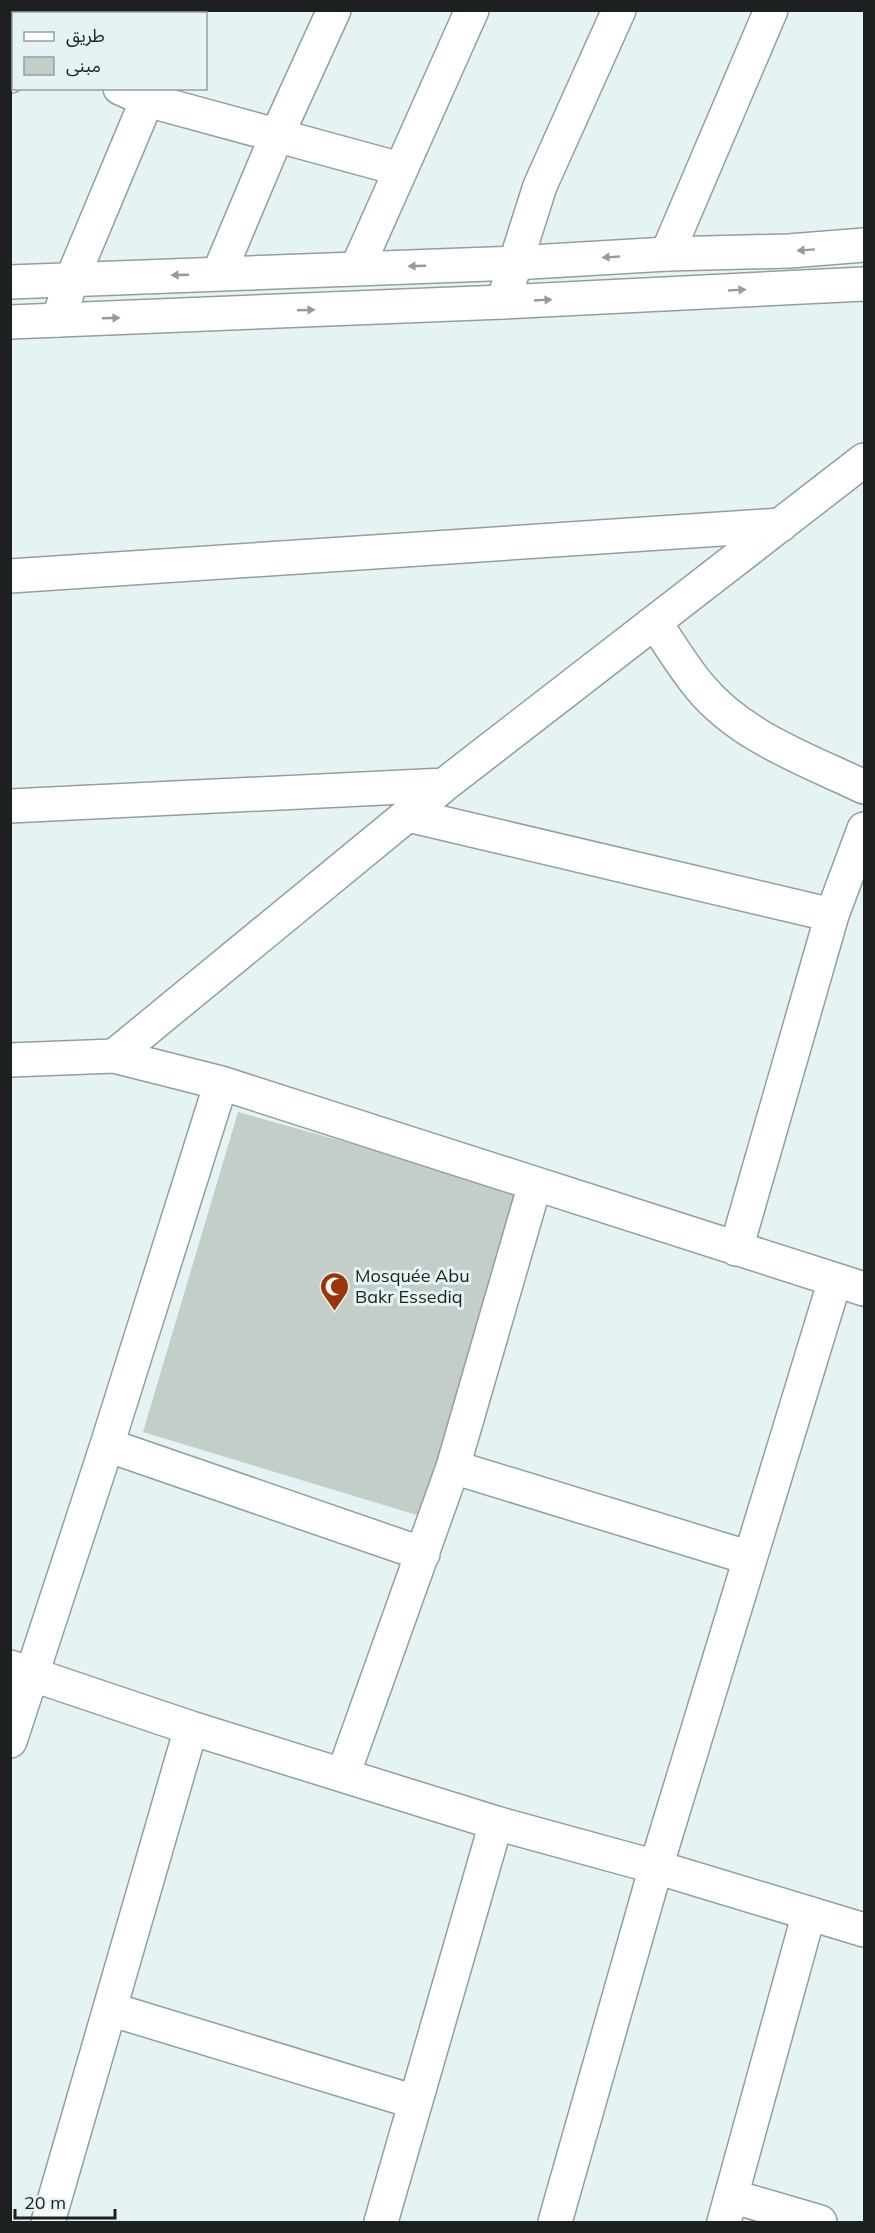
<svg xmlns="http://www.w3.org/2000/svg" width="875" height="2233" font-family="Mulish,'Noto Sans Arabic',sans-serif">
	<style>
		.building { fill: #c3cec9 }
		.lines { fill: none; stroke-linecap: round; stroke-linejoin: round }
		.minor-casing { stroke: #939f9f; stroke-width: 36 }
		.major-casing { stroke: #939f9f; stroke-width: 36 }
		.minor { stroke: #fff; stroke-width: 33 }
		.major { stroke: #fff; stroke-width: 33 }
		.oneway { fill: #999b9b }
		.labels { text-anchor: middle; stroke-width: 6; stroke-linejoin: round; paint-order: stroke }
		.poi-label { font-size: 18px; fill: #1c2020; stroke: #e6f3f4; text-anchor: start }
	</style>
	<rect width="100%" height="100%" fill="#e6f3f4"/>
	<path class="building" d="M238,1112L524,1192L430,1519L143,1432Z"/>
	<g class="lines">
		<defs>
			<path id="minor" d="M40,14L41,10
				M187,14L188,10
				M10,38L14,40
				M10,76L14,69
				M120,88L147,100L400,169
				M667,254L771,10
				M357,268L472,10
				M219,273L277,135L334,10
				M503,302L540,186L619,10
				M58,320L72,279L152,88
				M10,576L781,525
				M655,623C670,644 683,667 700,687C741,737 808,760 864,787
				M10,806L444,785
				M408,815L832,915
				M114,1056L444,785L864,460
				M10,1060L114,1056L221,1083L864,1289
				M736,1249L832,915L864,829
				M107,1445L423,1554
				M453,1467L750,1558
				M10,1667L191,1728L496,1823L656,1867L864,1930
				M10,1741L107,1445L221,1083
				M343,1775L453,1467L535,1184
				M110,2009L415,2102
				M731,2196L820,2222
				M48,2222L191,1728
				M381,2222L496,1823
				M555,2222L656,1867L835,1280
				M724,2222L809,1913"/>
			<path id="major" d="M10,282L514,263L667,254L789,251L864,245
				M10,322L503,302L864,284"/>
		</defs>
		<use href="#minor" class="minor-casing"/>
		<use href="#major" class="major-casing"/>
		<use href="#minor" class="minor"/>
		<use href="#major" class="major"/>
	</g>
	<defs><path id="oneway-solid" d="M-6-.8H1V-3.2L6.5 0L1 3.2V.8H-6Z" transform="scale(1.5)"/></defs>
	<g class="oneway">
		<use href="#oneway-solid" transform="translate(806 250) rotate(176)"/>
		<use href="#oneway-solid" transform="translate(611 257) rotate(177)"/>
		<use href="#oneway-solid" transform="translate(417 266) rotate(178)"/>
		<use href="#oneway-solid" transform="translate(180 275) rotate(178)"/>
		<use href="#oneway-solid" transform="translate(737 290) rotate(-3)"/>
		<use href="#oneway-solid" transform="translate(543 300) rotate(-3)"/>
		<use href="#oneway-solid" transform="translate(306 310) rotate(-2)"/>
		<use href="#oneway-solid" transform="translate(111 318) rotate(-2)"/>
	</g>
	<defs>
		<symbol id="mosque-pin" viewBox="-11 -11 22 30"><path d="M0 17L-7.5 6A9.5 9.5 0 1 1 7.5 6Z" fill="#9b360b" stroke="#e6f3f4"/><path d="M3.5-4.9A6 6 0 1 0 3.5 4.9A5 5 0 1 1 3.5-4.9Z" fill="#fff"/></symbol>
	</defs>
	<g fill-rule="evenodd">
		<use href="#mosque-pin" x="318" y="1270" width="33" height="45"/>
	</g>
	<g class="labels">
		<g class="poi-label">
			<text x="355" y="1282">Mosquée Abu<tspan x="355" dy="21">Bakr Essediq</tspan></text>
		</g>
	</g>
	<rect width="875" height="2233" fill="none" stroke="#1c2020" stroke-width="24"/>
	<rect x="12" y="12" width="195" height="78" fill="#e6f3f4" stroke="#959f9f" stroke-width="1.5"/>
	<rect x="24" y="32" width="30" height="9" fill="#ffffff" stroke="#959f9f" stroke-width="1.5"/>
	<text x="66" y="42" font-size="18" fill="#1c2020">طريق</text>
	<rect x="24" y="57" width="30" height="18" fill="#c3cec9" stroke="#959f9f" stroke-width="1.5"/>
	<text x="66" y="72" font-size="18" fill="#1c2020">مبنى</text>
	<path d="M15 2209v9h100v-9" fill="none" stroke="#1c2020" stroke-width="3"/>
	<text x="24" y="2209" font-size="18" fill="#1c2020" stroke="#e6f3f4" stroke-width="4.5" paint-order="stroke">20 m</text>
</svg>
